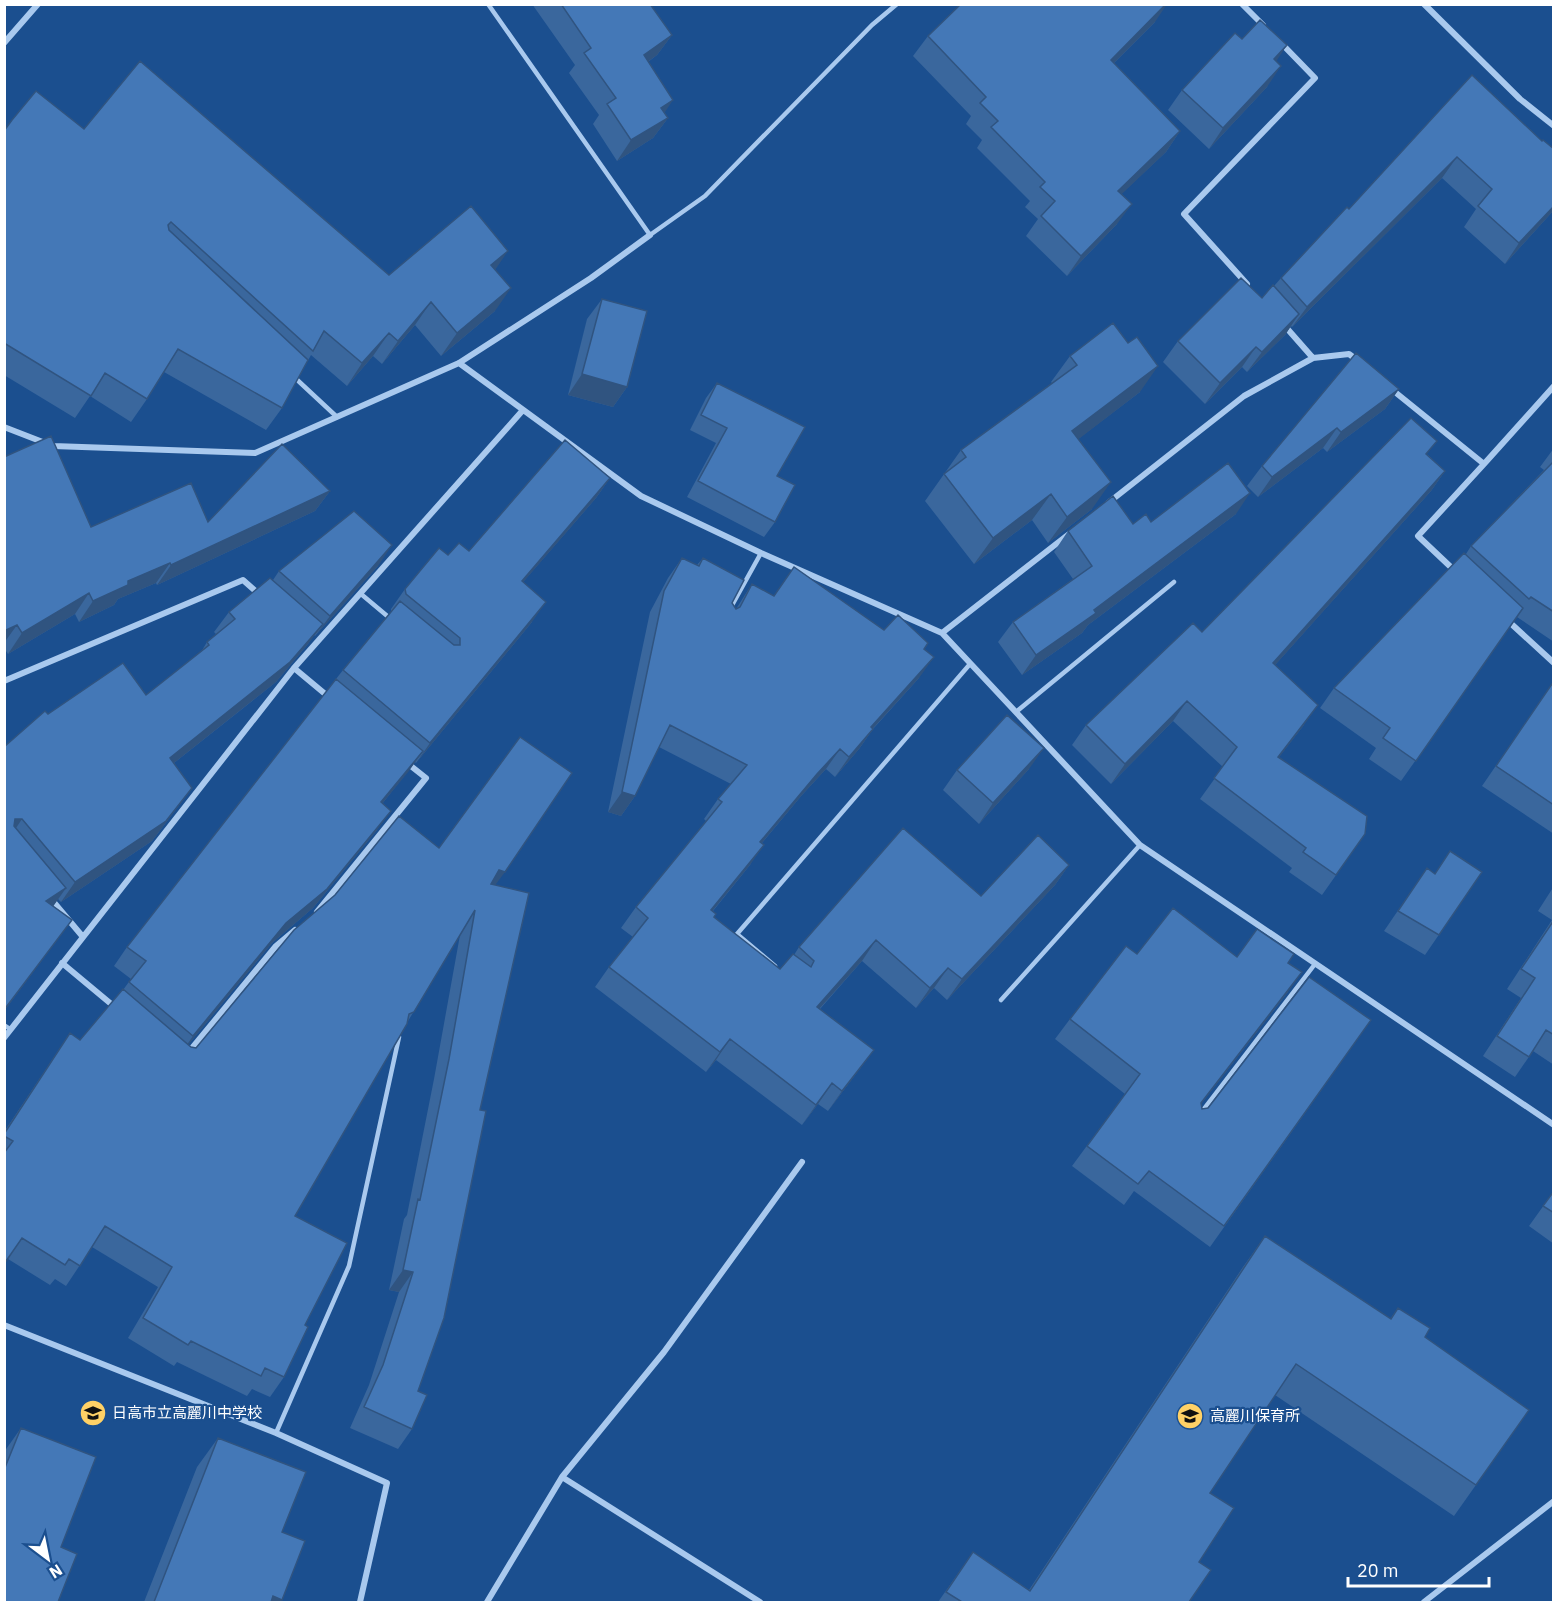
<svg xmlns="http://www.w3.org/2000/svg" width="1558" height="1607" font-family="'IBM Plex Sans','Noto Sans JP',sans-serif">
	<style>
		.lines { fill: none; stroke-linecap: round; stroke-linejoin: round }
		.lane { stroke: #a9c9ee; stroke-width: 4.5 }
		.street { stroke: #a9c9ee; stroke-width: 6 }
		.wall { fill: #3a679d }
		.shaded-wall { fill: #305480 }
		.building { fill: #4478b7; stroke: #305480; stroke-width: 1.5 }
		.labels { text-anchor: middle; stroke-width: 4.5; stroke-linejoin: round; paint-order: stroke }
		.poi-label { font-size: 15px; fill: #fff; stroke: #1b4f8f; text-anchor: start }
	</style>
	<rect width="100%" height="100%" fill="#1b4f8f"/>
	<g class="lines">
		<path class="lane" d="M488,4L650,235L705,196L872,25L897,4
			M293,376L337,417
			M361,594L392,620
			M730,609L761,553
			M1016,712L1174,582
			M775,966L737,934L970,664
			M1001,1000L1140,845
			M4,1025L10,1029
			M1200,1114L1315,964
			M276,1433L349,1266L399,1037"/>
		<path class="street" d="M1242,4L1263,25
			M1424,4L1520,99L1554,126
			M4,43L38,4
			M1247,284L1184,214L1315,78L1281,43
			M1284,325L1313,358
			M459,363L641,496L761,553L942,633L1140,845L1554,1125
			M1390,388L1484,464L1418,536L1455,571
			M4,427L53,446L255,453L459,363L591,278L650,235
			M1484,464L1554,386
			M1108,503L1244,396L1313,358L1349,354L1357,360
			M1506,619L1554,663
			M942,633L1069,534
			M294,668L330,698
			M4,681L243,580L260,595
			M51,899L83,937
			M317,912L426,778L407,763
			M62,963L116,1008
			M4,1038L294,668L523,410
			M188,1053L276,946L295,930
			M4,1325L276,1433L387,1483L360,1602
			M562,1477L760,1602
			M487,1602L562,1477L664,1352L802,1162
			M1424,1602L1554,1501"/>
	</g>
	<path class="wall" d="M532,4H650L672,35L657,55L648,62L664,113L668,118L653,138L617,161L593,124L599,115L569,73L575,65Z
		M1155,22L1114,63L1180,131L1166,152L1121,194L1117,224L1067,276L1026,236L1038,219L1025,207L1030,201L977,148L982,140L966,124L971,116L913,56L928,36Z
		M1242,39L1276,61L1267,87L1209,149L1168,110L1182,90Z
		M1472,75L1542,141L1554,149V210L1505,264L1464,227L1476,209L1442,178L1292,327L1291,326L1285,335L1247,372L1242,367L1205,404L1163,362L1178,341L1262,298L1274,286L1281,278L1349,209Z
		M84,129L389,275L495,270V311L441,356L415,325L382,364L373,356L347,386L311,355L282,408L266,430L164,372L147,399L131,422L90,396L75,418L4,375V131Z
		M602,299L627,387L613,407L568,395L587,319Z
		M1070,356L1140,392L1078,439L1092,509L1048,543L1032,520L974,564L925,501L961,450L1052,383L1051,382Z
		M717,383L777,476L775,522L764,537L687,497L716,443L690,430L706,398Z
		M1399,389L1385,409L1327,452L1323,448L1258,497L1247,486L1262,466Z
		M1554,448V642L1517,617L1401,781L1369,759L1376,748L1320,708L1334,688L1466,554L1471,546L1544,470L1540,467Z
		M1428,455L1445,471L1431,491L1275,665L1304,725L1279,757L1365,834L1322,895L1289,872L1292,868L1200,799L1223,767L1173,721L1111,784L1072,745L1086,725L1202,632Z
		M4,457L91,527L208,522L330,491L315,511L157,585L156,583L118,599L114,605L79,622L75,614L8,654L4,648Z
		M610,478L596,498L523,582L532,622L416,763L415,762L382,804L377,830L313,908L272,943L188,1045L191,1047L196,1048L439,848L496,885L480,1110L418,1391L412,1429L398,1449L350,1428L369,1385L399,1292L389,1290L404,1219L407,1215L434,1079L460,935L408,1021L295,1216L305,1325L284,1377L270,1397L252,1389L247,1396L177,1362L174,1366L128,1338L158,1287L92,1247L66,1286L55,1279L50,1285L8,1259L4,1264V1132L70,1033L80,1040L123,990L131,979L114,966L127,947L343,670L391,612V609L405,589L448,555L469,551Z
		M1236,514L1088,625L1082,633L1022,675L998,642L1013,622L1073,579L1054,552L1068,531L1151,522Z
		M682,558L697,565L703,558L736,609L752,584L774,596L884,630L924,649L919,678L873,729L859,749L835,777L826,769L802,795L762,843L750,865L713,911L714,917L780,969L794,955L799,947L981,896L1069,865L1055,885L947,1000L934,988L916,1008L862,961L820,1009L874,1050L859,1070L828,1111L818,1104L802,1125L716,1060L706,1072L595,987L609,967L633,937L621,928L636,907L706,821L704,819L718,799L731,784L659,747L635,796L621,816L608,812L650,612L668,578Z
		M378,566L315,636L314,635L308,644L276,682L174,763L192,788L177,808L152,841L61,902L58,899L53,906L72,920L4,1011V747L48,714L146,695L201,652L207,642L217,635L214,632L229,612L273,580L279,571Z
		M1554,681V834L1482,786Z
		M1029,769L979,824L943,790L957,770Z
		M1427,868L1434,874L1482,872L1425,955L1384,931Z
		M1554,886V1065L1533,1051L1515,1077L1483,1056L1521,998L1507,989L1552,920L1538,911Z
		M1137,954L1237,957L1288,963V992L1201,1104L1202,1109L1208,1108L1371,1020L1210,1247L1134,1191L1124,1205L1072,1166L1125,1094L1055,1039L1070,1019Z
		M1554,1191V1244L1529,1226Z
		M1265,1236L1390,1319L1398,1308L1425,1337L1529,1410L1454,1516L1275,1395L1210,1493L1199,1562L1189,1602H938L973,1552L1029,1590L1243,1267Z
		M21,1428L61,1547L4,1602V1452Z
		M218,1438L282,1532L280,1602H144L197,1467Z"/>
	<path class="shaded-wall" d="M1166,4H1167L1155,22L1097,80L1111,60Z
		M672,35L657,55L630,75L644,55Z
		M1287,45L1273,66L1274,59Z
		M1281,66L1267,87L1209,149L1223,128Z
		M673,100L659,121L661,108Z
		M668,118L653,138L617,161L631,140Z
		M1180,131L1166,152L1104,211L1118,191Z
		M1457,157L1442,178L1292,327L1307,307Z
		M1132,204L1117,224L1067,276L1081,256Z
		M1554,206V210L1505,264L1519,243Z
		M508,251L493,273L491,265Z
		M511,288L495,311L441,356L457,333Z
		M431,302L415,325L382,364L398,341Z
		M1299,314L1285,335L1247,372L1262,352Z
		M389,333L373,356L347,386L362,363Z
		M1256,347L1242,367L1205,404L1220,383Z
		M1158,366L1140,392L1054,458L1072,431Z
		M582,374L627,387L613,407L568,395Z
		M1399,389L1385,409L1327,452L1341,432Z
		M1337,428L1323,448L1258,497L1272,477Z
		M1445,471L1431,491L1259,683L1273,663Z
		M610,478L596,498L507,601L522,581Z
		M1111,482L1092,509L1048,543L1067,517Z
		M330,491L315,511L157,585L171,565Z
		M1250,493L1236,514L1088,625L1082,633L1022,675L1036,655L1094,610Z
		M1051,494L1032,520L974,564L993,538Z
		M392,545L378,566L315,636L330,616Z
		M170,563L156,583L118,599L114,605L79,622L93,601L128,581Z
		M89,593L75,614L8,654L22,633Z
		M546,602L532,622L416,763L430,743Z
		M323,624L308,644L276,682L155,778L170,758Z
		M17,625L4,643V631Z
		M934,657L919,678L856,747L871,727Z
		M1187,701L1173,721L1111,784L1125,764Z
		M1318,705L1304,725L1264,777L1278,757Z
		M873,729L859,749L835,777L849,757Z
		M1044,748L1029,769L979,824L993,803Z
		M840,749L826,769L802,795L746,862L760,842L817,774Z
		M423,751L409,771L367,822L381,802Z
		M192,788L177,808L152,841L61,902L75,882Z
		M622,792L635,796L621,816L608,812Z
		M391,811L377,830L313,908L272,943L179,1056L193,1036L286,923Z
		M15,819H22L8,840Z
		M764,845L750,865L697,930L711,910Z
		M1069,865L1055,885L947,1000L962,979Z
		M499,870L505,872L490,892L485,890Z
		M66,888L52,908L46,901Z
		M72,920L57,940L4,1011V1010Z
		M876,940L862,961L803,1027L817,1007Z
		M948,968L934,988L916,1008L930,988Z
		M1302,972L1288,992L1186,1123L1201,1103Z
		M730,1039L716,1060L706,1072L720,1052Z
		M874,1050L859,1070L828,1111L842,1091Z
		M832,1083L818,1104L802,1125L816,1105Z
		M403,1270L413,1272L399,1292L389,1290Z
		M273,1596L282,1600L280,1602H269Z"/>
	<path class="building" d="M561,4H650L672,35L644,55L673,100L661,108L668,118L631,140L607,104L616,98L584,53L591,48Z
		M961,4H1166L1111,60L1180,131L1118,191L1132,204L1081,256L1041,216L1055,201L1040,187L1045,182L991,127L998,121L980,103L986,97L928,36Z
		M1260,20L1287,45L1274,59L1281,66L1223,128L1182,90L1235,33L1242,39Z
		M140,61L389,275L471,206L508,251L491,265L511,288L457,333L431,302L398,341L389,333L362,363L324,331L313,351L171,222L168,225L169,230L308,360L282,408L178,349L147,399L105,373L91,396L4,343V131L12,120L36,91L84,129Z
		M1472,75L1542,141L1543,140L1554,149V206L1519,243L1478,206L1492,189L1457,157L1307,307L1281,278L1347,207L1349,209Z
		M1241,278L1262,298L1273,285L1299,314L1262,352L1256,347L1220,383L1178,341Z
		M602,299L647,311L627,387L582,374Z
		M1113,323L1128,343L1137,337L1158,366L1072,431L1111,482L1067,517L1051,494L993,538L944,474L966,457L961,450L1077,365L1070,356Z
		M1356,353L1399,389L1341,432L1337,428L1272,477L1262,466Z
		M717,383L805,427L777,476L795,485L775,522L698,481L727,428L701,415Z
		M1411,418L1437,441L1426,454L1445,471L1273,663L1318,705L1278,757L1367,816L1365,834L1336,875L1303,852L1306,848L1214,778L1237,747L1187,701L1125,764L1086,725L1193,623L1202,632Z
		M51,436L91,527L191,483L208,522L282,444L330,491L171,565L170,563L128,581V585L93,601L89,593L22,633L17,625L4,631V457Z
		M565,440L610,478L522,581L546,602L430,743L343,670L400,601L454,645H460V638L406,594L405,589L439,548L448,555L459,543L469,551Z
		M1554,461V612L1531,597L1529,599L1471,546Z
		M1228,463L1250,493L1094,610L1096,613L1036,655L1013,622L1092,566L1068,531L1113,496L1133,524L1146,514L1151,522Z
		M354,511L392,545L330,616L279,571Z
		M1464,553L1523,608L1416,761L1383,738L1390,728L1334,688Z
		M682,558L699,566L703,558L744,580L732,603L736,609L740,607L752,584L774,596L794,567L884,630L898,615L928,643L924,649L934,657L871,727L873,729L849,757L840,749L817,774L760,842L764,845L711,910L716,914L714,917L780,969L793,954L811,967L814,961L799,947L903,828L981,896L1038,835L1069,865L962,979L948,968L930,988L876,940L817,1007L874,1050L842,1091L832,1083L816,1105L730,1039L720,1052L609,967L648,918L636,907L722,802L718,799L747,765L670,725L635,796L622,792L664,591Z
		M270,578L323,624L290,662L170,758L192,788L166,821L75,882L22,819H15L14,826L66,888L46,901L72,920L4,1010V747L45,711L48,714L123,663L146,695L209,645L207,642L235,619L229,612Z
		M336,679L423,751L381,802L391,811L327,889L286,923L193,1036L129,982L146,961L127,947Z
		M1554,681V805L1496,766Z
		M1007,715L1044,748L993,803L957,770Z
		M520,737L572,773L505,872L499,870L491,884L529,893L480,1110L486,1111L444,1318L418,1391L427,1395L412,1429L364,1407L383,1365L413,1272L403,1270L418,1199L420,1200L449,1059L475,910L414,1012L409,1014L407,1024L295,1216L347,1243L305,1325L308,1327L284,1377L265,1368L261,1376L191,1341L188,1345L143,1318L172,1267L105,1226L80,1266L69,1259L65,1265L22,1238L4,1264V1153L13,1141L4,1136V1134L70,1033L80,1040L123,989L191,1047L196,1048L294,930L335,895L399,816L439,848Z
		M1450,851L1482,872L1439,935L1398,911L1427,868L1435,874Z
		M1173,908L1237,957L1257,929L1294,954L1288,963L1302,972L1201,1103L1202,1109L1208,1108L1309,977L1371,1020L1224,1226L1149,1171L1138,1184L1087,1146L1140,1074L1070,1019L1126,946L1137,954Z
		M1554,920V1035L1546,1030L1529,1057L1497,1036L1535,978L1521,969Z
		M1554,1191V1213L1543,1206Z
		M1265,1236L1391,1319L1398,1308L1430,1328L1425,1337L1529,1410L1476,1485L1296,1364L1210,1493L1234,1508L1199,1562L1211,1570L1189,1602H962L946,1592L973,1552L1030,1591Z
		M21,1428L96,1457L61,1547L77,1554L58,1602H4V1470Z
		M218,1438L306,1472L282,1532L305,1541L282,1600L273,1596L271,1602H154Z"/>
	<defs>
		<symbol id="school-disc" viewBox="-11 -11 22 22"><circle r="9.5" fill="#ffd166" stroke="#1b4f8f"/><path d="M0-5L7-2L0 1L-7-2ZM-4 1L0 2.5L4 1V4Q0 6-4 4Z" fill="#111"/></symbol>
	</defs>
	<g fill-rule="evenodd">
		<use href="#school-disc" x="78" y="1398" width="30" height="30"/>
		<use href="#school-disc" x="1175" y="1401" width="30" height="30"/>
	</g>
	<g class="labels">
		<g class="poi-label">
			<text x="112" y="1418">日高市立高麗川中学校</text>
			<text x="1210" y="1421">高麗川保育所</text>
		</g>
	</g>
	<rect width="1558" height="1607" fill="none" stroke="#ffffff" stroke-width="12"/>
	<g transform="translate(48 1559) rotate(148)" stroke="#1b4f8f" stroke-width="4.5" paint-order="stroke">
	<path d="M0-4.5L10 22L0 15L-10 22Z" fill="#ffffff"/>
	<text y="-9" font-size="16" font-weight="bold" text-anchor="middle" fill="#ffffff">N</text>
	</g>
	<path d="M1348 1577v9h141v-9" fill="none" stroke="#ffffff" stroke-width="3"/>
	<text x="1357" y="1577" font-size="18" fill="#ffffff" stroke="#1b4f8f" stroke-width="4.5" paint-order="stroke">20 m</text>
</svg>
